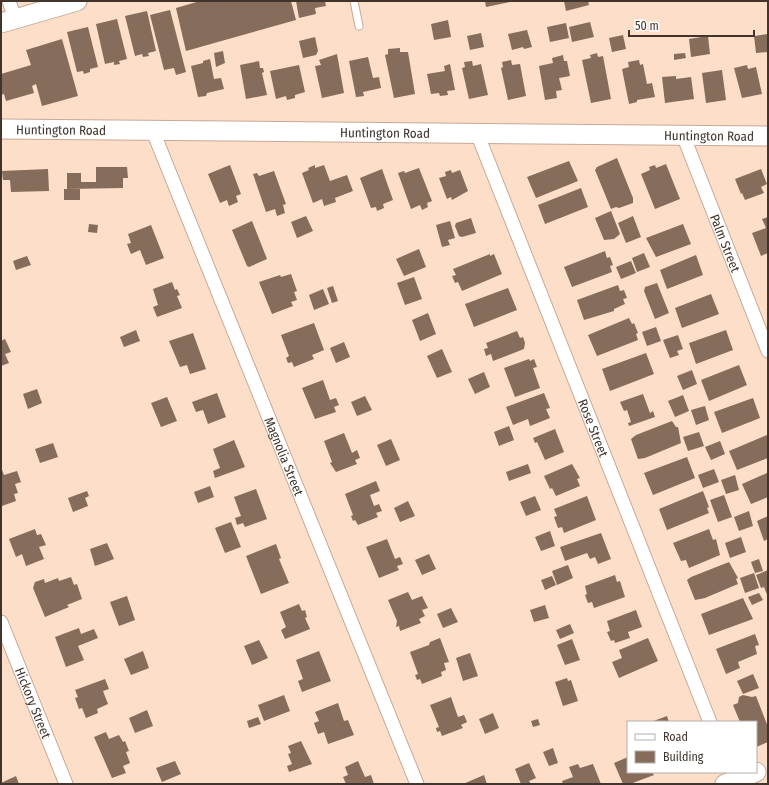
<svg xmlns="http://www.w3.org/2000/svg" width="769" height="785" font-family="'Fira Sans Condensed',sans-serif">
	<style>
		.building { fill: #866c5a }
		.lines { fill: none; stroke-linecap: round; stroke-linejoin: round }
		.service-casing { stroke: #c6a996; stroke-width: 9 }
		.minor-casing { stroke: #c6a996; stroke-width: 15 }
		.secondary-casing { stroke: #c6a996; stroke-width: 21 }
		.service { stroke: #fff; stroke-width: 7 }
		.minor { stroke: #fff; stroke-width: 13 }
		.secondary { stroke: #fff; stroke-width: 19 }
		.labels { text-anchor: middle; stroke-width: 4; stroke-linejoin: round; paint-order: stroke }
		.street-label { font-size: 13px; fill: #40342c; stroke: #fff }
	</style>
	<rect width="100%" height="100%" fill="#fcdec9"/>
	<path class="building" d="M200,1H291L296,20L186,51L176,8Z
		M296,1H325L326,6L315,8L316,14L299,18Z
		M485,1H510V2L486,7Z
		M564,1H588L589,5L566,11Z
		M170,10L186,72L176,75L174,68L164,70L150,15Z
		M147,11L156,51L148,53L149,56L143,57L142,54L135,56L125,16Z
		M117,19L127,59L119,61L120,64L114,65V62L105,64L96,24Z
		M448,20L451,37L434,40L431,24Z
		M590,22L594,37L572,42L569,27Z
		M566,23L569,38L550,42L547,27Z
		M88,27L98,67L90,69V72L84,74L83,71L77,72L67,32Z
		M527,30L532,47L524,49L523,47L512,50L508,34Z
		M481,33L484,47L470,50L467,36Z
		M768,34V52L756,53L754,36Z
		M623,35L626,49L612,52L609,38Z
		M708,36L710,54L691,57L689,39Z
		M315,37L318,51L316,55L303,58L299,41Z
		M62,39L78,96L42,106L36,84L32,86L34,93L6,101L4,94L1,95V74L31,65L26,50Z
		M400,48V52H408L415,94L394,98L385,55L388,54V49Z
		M223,51L225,63L216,67L214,53Z
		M597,53L598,57L603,56L611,99L591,103L582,60L591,58L590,55Z
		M685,53L686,58L674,60V54Z
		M337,54L344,93L322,98L315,66L321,65L319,60Z
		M563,55L564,61H567L570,76L559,78L562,90L556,91L557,98L545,100L539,66L553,63L552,58Z
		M368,57L373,78L379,77L381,88L363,92L364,96L356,97L349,61Z
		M210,59L214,79L221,78L224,89L207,93L206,96L198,97L191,66L203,63V61Z
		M511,60L512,65L520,64L526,96L508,100L501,68L503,67L502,62Z
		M639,60L640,65L643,64L647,84L652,83L655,97L637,100V102L629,104L622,69L629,67L628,62Z
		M259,61L260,68H263L264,72L262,73L267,95L246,99L240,65Z
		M472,61L473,66L481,64L488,95L469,99L462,68L465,67L464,62Z
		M450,64L455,90L447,91L448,95L440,96L439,93L431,94L427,74L445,71L444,66Z
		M299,65L305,92L295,95V98L287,100L286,96L276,99L270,71Z
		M747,65L748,69L756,67L762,94L742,98L734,68Z
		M722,70L726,100L706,103L702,73Z
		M676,76V79L691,77L694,99L665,103L662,77Z
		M617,158L633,198V203L619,208L616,207L611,209L595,170L597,167Z
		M569,161L578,181L536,198L527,177Z
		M666,164L680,199L655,209L641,174L650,170L649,167L655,165L656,168Z
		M230,165L241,194L236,196L238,202L229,206L227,200L220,203L208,174Z
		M315,165V168L324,165L330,181L347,175L353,191L335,198L336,202L324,206L322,199L313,203L302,173L309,170L308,168Z
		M96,167H127L128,178H123V188L67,189V173H81V182H96Z
		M419,168L432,201L427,203L428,207L422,210L420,205L411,209L398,173L404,171L405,173Z
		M48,169L49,191L11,192L10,180H3L2,171Z
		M382,169L393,200L383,204L384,208L377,211L376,207L371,208L360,178Z
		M761,169L767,184L761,187L764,193L745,200L742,193L741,194L735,179Z
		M451,170L452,173L460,170L468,191L452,200L451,197L447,199L439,178L446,176L445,172Z
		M274,171L286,204L283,205L285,213L277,216L275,209L266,212L253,174L257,173L259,176Z
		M581,188L588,207L545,224L538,205Z
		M64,189H80V200H64Z
		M611,211L620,234L614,239L604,240L595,218Z
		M306,216L313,231L297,238L291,222Z
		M633,216L641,237L626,243L618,223Z
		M768,217V253L761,256L752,233L766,228L762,219Z
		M471,218L476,233L462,237L459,236L455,226L456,223Z
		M252,221L267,259L249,267L247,266L232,230Z
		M450,221L455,238L448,240L450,245L442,247L436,225Z
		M89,224L98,225L97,233L88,232Z
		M683,224L691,244L656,257L646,238Z
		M151,225L164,258L146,265L140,250L131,254L127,244L131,243L128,234Z
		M419,249L426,267L404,276L396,259Z
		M605,251L607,258L610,257L613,265L610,266L612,272L572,287L564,267Z
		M644,253L650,267L637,272L632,258Z
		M490,254V256L494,254L502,274L462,291L458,282L455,283L452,276L456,275L453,269Z
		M696,255L703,275L667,289L660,270Z
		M27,256L31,265L16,270L13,261Z
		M631,261L636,273L621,279L616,267Z
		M291,274L297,291L294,292L297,300L291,302L293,306L272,314L259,282L280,275L281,277Z
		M414,277L422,299L405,305L397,283Z
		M172,282L175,290L177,289L180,295L177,296L182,308L157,317L153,307L158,305L153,289Z
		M657,283L669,313L655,319L644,291L645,287Z
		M618,285L620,291L624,290L627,298L623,299L625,304L614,309V311L584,320L577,300Z
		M333,286L338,301L332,303L327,288Z
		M508,288L517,310L474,327L465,304Z
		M323,289L329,304L314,310L309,295Z
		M711,294L719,314L682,328L675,308Z
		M428,313L436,334L420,341L412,320Z
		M629,318L632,324L634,323L638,333L636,334L638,340L597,356L588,335Z
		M314,323L324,350L312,355L314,359L294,367L292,362L288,363L286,358L289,356L281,335Z
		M656,327L661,341L647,346L642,332Z
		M136,330L140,341L124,347L120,337Z
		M726,330L733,350L696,364L689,343Z
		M517,331L520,338L523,337L525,343L524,349L493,361L491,354L486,356L484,349L488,348L486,343Z
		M193,333L206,369L190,374L187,365L180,367L169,341Z
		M678,335L683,349L677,351L679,355L670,358L663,340Z
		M5,339L11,352L5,354L9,363L1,366V341Z
		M344,342L350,357L336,363L330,348Z
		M442,349L452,372L437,378L427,356Z
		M646,353L654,374L610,391L602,369Z
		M529,359L530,361L534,359L537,367L533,368L540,388L515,397L504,368Z
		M739,365L747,385L709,401L701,380Z
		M692,370L697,384L683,390L677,376Z
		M484,372L490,387L475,394L468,379Z
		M323,380L330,400L336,398L339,405L334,407L336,412L315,419L302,388Z
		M37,389L42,403L28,409L23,394Z
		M217,393L226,417L208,424L203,410L196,412L192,402Z
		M544,393L550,408L546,409L550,418L530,426L528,419L513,425L506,407Z
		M643,394L650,413L653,411L655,417L629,426L628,423L631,422L627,410L624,411L620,402Z
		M683,395L689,411L675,417L668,401Z
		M365,396L372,410L357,416L351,402Z
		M167,397L177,421L161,427L151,403Z
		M753,398L760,418L722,433L714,412Z
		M705,406L709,420L696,425L691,410Z
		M672,421L676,427H678L681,443L645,458L638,459L631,439L636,435Z
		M509,426L514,440L499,446L494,432Z
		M555,429L564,452L545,460L537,442L535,443L533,438Z
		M699,432L704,446L688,451L683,437Z
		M344,433L352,453L357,450L360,458L355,460L357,464L336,472L330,463L332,462L324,441Z
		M767,435L768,458L737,470L729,451Z
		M391,439L400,460L386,466L377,445Z
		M234,440L245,467L215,478L213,471L220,468L213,449Z
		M720,441L725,454L711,460L705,447Z
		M53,443L58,457L40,463L35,449Z
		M687,457L695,478L653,495L644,473Z
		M528,464L531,473L509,481L506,472Z
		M572,464L580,478L577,479L580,486L556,496L552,488L550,489L544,476Z
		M1,467L4,475L17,471L21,482L15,484L18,493L14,494L16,501L2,506Z
		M714,469L719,482L703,488L698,475Z
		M767,473L768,497L751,504L742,484Z
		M735,475L739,490L726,494L721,480Z
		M376,481L380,491L370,495L374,506L379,504L382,511L376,513L378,517L358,525L355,520L353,521L351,516L353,515L345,494Z
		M210,486L214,497L198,503L194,492Z
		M256,489L267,519L245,527L243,523L237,525L235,518L241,516L234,497Z
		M87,491L89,496L85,498L88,506L73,512L68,498Z
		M703,491L709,507L707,508L709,513L667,530L659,509Z
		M724,495L732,517L718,522L710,500Z
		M535,496L541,510L526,516L520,502Z
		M587,496L596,520L564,533L562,527L558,528L554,517L557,516L554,509Z
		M408,501L415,516L400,522L394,508Z
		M749,511L753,526L739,531L734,517Z
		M768,516V539L764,541L757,521Z
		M231,522L241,547L225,553L215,528Z
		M35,529L37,535L41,534L46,545L39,547L44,559L26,566L22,554L16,557L9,539Z
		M709,529L713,540L716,539L720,555L689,568L686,560L681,561L673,543Z
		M550,531L555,546L541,551L535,537Z
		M601,533L611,559L598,564L595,557L590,559L587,553L565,561L560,547Z
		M741,537L746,552L730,558L725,543Z
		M387,539L395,559L400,557L403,564L397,566L399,570L379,578L366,547Z
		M107,543L114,559L95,566L90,549Z
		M276,544L281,558L279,559L289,583L261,594L246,556Z
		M429,554L436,569L422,575L415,560Z
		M759,559L763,571L755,573L751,562Z
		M729,562L738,578L736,579L738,584L705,598L695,600L687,580L691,577Z
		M568,565L573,578L557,585L552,571Z
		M768,570V597L764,587L761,588L756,575Z
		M754,573L759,588L745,593L740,578Z
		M615,575L617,582L620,581L625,597L594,608L592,602L588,603L585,595L587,594L585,586Z
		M552,576L556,585L545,590L541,580Z
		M71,577L74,585L77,584L82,599L67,605L69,607L45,617L33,588L35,582L44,579L45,583L58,578L59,581Z
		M408,592L412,600L422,596L428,608L422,610L425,616L419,619L421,623L400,631L399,626L396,627L397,621L388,600Z
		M759,593L763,600L752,605L748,597Z
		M127,596L135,620L119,626L110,602Z
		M743,598L753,619L709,635L701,614Z
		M299,604L302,611L305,610L307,617L305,618L310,629L285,639L281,630L286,627L280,612Z
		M545,605L549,618L534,622L530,610Z
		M451,608L458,622L443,628L437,614Z
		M636,610L642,627L628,632L630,638L615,643L614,640L611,641L607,632L610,631L607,621Z
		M570,624L574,633L560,639L556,630Z
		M79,628L81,634L94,629L98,638L78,646L84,660L66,667L55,637Z
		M755,634L759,645L755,646L757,654L738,662L740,668L726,674L716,649Z
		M440,638L449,662L444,663L446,670L441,672L442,676L422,684L420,679L417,680L415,675L418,674L410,652L429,645L430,642Z
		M648,638L658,661L619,678L612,662L622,658L619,650Z
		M572,639L580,660L565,665L557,645Z
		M259,640L268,658L252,665L244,646Z
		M143,651L149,668L131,675L124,659Z
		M319,651L331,681L302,692L298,681L303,679L296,660Z
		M470,653L478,676L463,681L456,658Z
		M753,674L759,688L743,694L737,681Z
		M567,678L568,681L571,680L578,701L563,706L555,682Z
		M105,679L109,689L103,691L108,704L97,709L98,713L86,718L82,708L79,709L75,698L78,697L75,690Z
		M284,695L290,711L264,721L258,705Z
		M743,695L752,697L756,696L768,727V742L756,747V722H740L733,705L738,703L739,697Z
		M451,697L458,717L464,715L467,722L461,725L463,728L442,736L440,731L437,732L436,728L439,727L430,705Z
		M338,703L344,721L348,720L354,735L328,744L324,732L318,734L314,723L319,721L315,712Z
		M147,710L153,726L135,733L129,718Z
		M493,713L499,728L485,734L479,719Z
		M667,716L669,722H651Z
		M258,717L261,724L249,728L247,721Z
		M538,719L540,725L533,727L531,721Z
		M106,732L109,739L119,735L123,742L125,741L129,751L126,752L130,763L123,766L126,773L112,778L94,737Z
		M301,741L312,764L289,772L287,766L292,764L288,754L291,753L288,746Z
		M553,748L558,763L549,766L543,752Z
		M628,757V772H652L654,775L630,784H623L614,763Z
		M175,761L181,774L162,782L156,768Z
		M358,761L365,777L371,775L374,784H346L343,777L348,775L345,767Z
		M529,763L536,778L529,781L531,784L525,783L521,784L515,769Z
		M578,764L580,768L593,764L601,784H563L562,781L573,777L569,767Z
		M484,775L487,784H463Z
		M16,776L19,784H1V783Z"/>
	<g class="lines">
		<defs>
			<path id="service" d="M354,1L359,26"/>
			<g id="minor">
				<path d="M9,1L15,19"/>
				<path id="s1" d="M152,129L417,784"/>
				<path id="s2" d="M477,133L710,722"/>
				<path id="s3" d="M683,135L768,351"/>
				<path id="s4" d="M1,622L66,784"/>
			</g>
			<g id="secondary">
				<path d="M1,23L77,1"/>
				<path id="s5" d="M1,129L768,136"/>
				<path d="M725,784L756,772"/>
			</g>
		</defs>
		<use href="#service" class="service-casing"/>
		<use href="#minor" class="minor-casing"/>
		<use href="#secondary" class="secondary-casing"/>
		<use href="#service" class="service"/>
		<use href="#minor" class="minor"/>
		<use href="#secondary" class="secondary"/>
	</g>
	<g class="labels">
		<g class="street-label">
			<text dy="5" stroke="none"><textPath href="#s5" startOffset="60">Huntington Road</textPath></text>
			<text dy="5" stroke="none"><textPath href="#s5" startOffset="384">Huntington Road</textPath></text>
			<text dy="5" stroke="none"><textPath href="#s5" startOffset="708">Huntington Road</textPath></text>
			<text dy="5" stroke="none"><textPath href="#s3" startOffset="116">Palm Street</textPath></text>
			<text dy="5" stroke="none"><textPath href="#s2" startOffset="317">Rose Street</textPath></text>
			<text dy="5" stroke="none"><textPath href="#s1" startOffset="353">Magnolia Street</textPath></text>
			<text dy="5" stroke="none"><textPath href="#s4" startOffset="87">Hickory Street</textPath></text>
		</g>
	</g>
	<rect width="769" height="785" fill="none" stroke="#40342c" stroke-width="4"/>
	<rect x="627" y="721" width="130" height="52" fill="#ffffff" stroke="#b3aeab"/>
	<rect x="635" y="734" width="20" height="6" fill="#ffffff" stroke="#b3aeab"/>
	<text x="663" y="741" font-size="12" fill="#40342c">Road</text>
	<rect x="635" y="751" width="20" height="12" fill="#866c5a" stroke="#b3aeab"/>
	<text x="663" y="761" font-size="12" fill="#40342c">Building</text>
	<path d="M629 30v6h125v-6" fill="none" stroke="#40342c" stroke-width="2"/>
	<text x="635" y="30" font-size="12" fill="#40342c" stroke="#ffffff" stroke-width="3" paint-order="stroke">50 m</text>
</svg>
